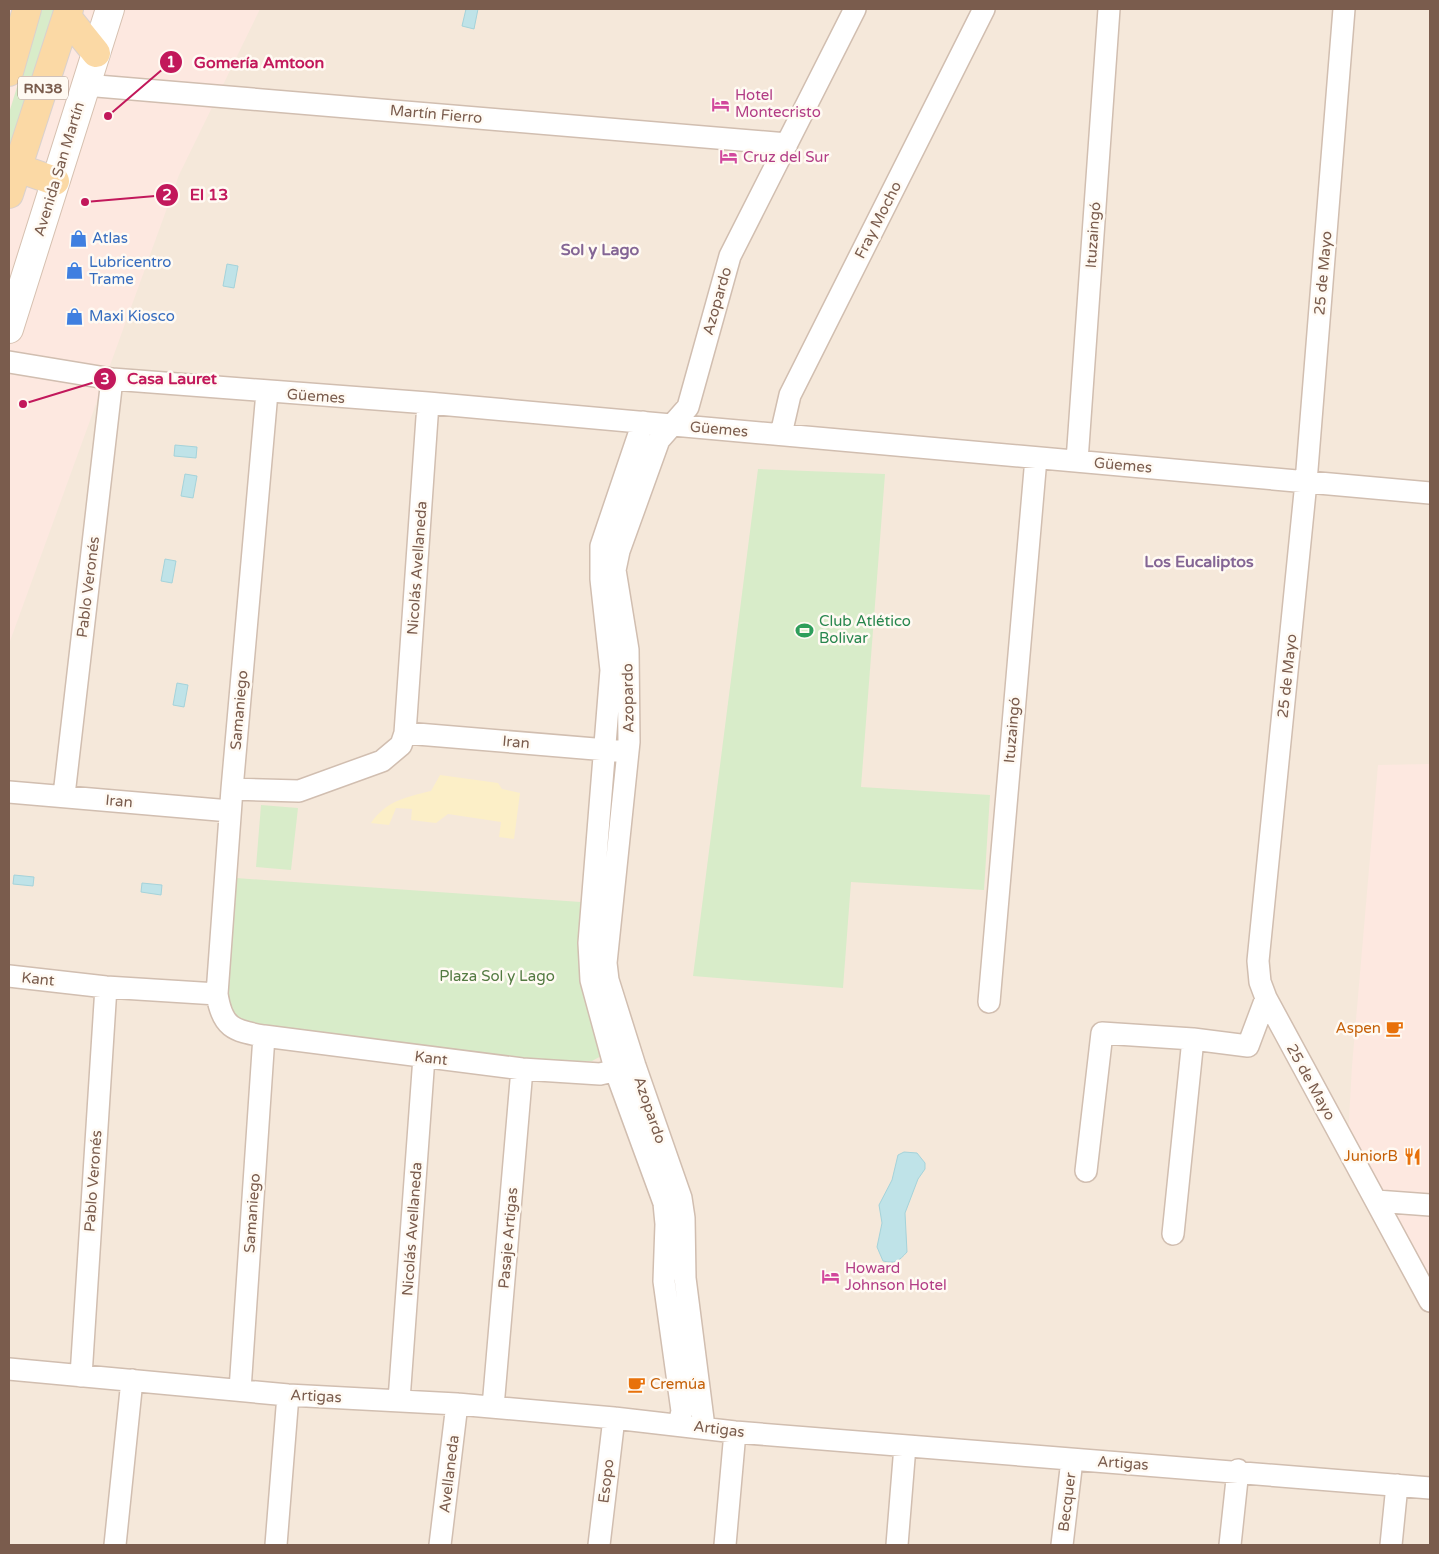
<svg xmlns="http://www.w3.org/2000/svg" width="1439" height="1554" font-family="'Varela Round',sans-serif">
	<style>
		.residential { fill: #f5e8da }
		.commercial { fill: #fde8e0 }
		.green { fill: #d8ecc9 }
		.sand { fill: #fcefc7 }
		.water { fill: #bfe3e8; stroke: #a5d3da }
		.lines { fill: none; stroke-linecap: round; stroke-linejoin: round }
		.minor-casing { stroke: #d1beb0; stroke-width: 24 }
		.secondary-casing { stroke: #d6c0b0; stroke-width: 30 }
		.primary-casing { stroke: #dad1cd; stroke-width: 30 }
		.minor { stroke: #fff; stroke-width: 21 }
		.secondary { stroke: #fff; stroke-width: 28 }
		.primary { stroke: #fbd9a5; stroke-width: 28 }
		.labels { text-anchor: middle; stroke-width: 5; stroke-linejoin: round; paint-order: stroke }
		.shield { fill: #fffaf3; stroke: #a28b7f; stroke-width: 1 }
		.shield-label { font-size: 14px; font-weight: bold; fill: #7a5c4d }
		.hotel-label { font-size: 15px; fill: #b23c85; stroke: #fffaf3; text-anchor: start }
		.street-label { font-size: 15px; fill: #7a5c4d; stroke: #fffaf3 }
		.shop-label { font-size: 15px; fill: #366cbe; stroke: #fffaf3; text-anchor: start }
		.leisure-label { font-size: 15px; fill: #27864d; stroke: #fffaf3; text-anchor: start }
		.park-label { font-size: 15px; fill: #537a41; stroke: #fffaf3 }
		.food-label { font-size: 15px; fill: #c56008; stroke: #fffaf3; text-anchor: end }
		.neighbourhood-label { font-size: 16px; font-weight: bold; fill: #846695; stroke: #fffaf3 }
		.leader { fill: none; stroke: #c2185b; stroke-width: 2 }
		.callout-dot { fill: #c2185b; stroke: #fffaf3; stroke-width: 2 }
		.mark-label { font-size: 15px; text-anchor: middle; font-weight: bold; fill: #fff }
		.callout-label { font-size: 16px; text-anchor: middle; font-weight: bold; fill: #c2185b; stroke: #fffaf3; stroke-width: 5; stroke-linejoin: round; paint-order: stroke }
	</style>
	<rect width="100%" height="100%" fill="#fdf6ec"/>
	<path class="residential" d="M9,9H1430V1545H9Z"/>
	<path class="commercial" d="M9,9H260L179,175L9,644Z
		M1430,764V1275L1346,1172L1352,1066L1378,765Z"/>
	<path class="green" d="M41,9H56L13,141L9,146V113Z
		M758,469L885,474L861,787L990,795L984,890L851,882L843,988L693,976Z
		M261,805L298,808L291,870L256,867Z
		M236,878L581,902L583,972L603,1055L592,1061H527L240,1024L223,997Z"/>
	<path class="sand" d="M440,775L498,783L502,789L520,793L514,839L499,837L501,822L448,814L436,823L411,820L412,809L396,808L389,825L371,823C386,801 406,797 431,791Z"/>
	<path class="water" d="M466,9H478L474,29L462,26Z
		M227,264L238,266L234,288L223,286Z
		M175,445L197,447L196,458L174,456Z
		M185,474L197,476L193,498L181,496Z
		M165,559L176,561L172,583L161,581Z
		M177,683L188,685L184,707L173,705Z
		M14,875L34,877L33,886L13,884Z
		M142,883L162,885L161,895L141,892Z
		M904,1152L917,1153L925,1163V1169L918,1179L905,1213L907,1252C899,1261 895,1264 883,1261L877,1247L882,1223L879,1205L892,1180L898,1155Z"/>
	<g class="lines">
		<defs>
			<path id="minor" d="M1344,9L1306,482L1258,961L1260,982L1266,998L1430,1301
				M85,85L787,144
				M9,362L112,379L428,403L1430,493
				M267,392L232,789L217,994C222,1027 233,1031 264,1036L522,1069L600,1074L635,1066
				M643,422L601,546V579L611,670L589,943L591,980L616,1072L664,1203L666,1224L664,1281L682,1411L679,1424
				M781,434L790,395L984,9
				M1077,461L1109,9
				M405,733L619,751
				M232,789L299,791L382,761L401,745L405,733L428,403
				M9,792L230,811
				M64,795L112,379
				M9,976L106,987L217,994
				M989,1002L1036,458
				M1086,1171L1102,1033L1193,1039L1248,1046L1266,998
				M1376,1201L1430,1205
				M1173,1234L1193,1039
				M9,1369L288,1395L457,1404L614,1418L735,1432L1430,1488
				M81,1376L106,987
				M240,1390L264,1036
				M399,1400L424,1057
				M493,1407L522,1069
				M704,1427L685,1278L684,1218L681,1198L635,1066L608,980L606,963L629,742L628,650L615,570L619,551L659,440L688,407L730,256L855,9
				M115,1545L132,1380
				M276,1545L288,1395
				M440,1545L457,1404
				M599,1545L614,1418
				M725,1545L735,1432
				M897,1545L905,1446
				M1062,1545L1072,1460
				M1230,1545L1238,1470
				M1391,1545L1397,1485"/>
			<path id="secondary" d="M9,329L110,9"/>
			<path id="primary" d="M67,17L96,53
				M9,72L27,9
				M9,165L55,181
				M9,194L69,9"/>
		</defs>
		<use href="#minor" class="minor-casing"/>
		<use href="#secondary" class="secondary-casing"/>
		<use href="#primary" class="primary-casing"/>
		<use href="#minor" class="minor"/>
		<use href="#secondary" class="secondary"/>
		<use href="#primary" class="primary"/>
	</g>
	<defs>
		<symbol id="hotel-bare" viewBox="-9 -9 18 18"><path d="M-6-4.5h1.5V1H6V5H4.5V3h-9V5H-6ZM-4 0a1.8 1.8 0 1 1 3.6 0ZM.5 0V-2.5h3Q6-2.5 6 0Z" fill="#d1479c" stroke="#fffaf3" stroke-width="2.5" paint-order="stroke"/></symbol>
		<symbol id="shop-bare" viewBox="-9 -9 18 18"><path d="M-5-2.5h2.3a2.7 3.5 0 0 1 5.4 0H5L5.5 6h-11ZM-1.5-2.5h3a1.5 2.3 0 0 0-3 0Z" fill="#3f7fe0" stroke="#fffaf3" stroke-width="2.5" paint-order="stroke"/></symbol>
		<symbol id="stadium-bare" viewBox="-9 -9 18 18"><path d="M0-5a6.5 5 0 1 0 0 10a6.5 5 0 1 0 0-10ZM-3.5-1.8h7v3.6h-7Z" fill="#2e9e5b" stroke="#fffaf3" stroke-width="2.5" paint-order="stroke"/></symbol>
		<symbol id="cafe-bare" viewBox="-9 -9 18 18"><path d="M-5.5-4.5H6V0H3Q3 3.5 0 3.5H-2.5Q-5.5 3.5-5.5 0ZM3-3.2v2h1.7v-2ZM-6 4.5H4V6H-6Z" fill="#e8710a" stroke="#fffaf3" stroke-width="2.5" paint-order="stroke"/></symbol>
		<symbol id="restaurant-bare" viewBox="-9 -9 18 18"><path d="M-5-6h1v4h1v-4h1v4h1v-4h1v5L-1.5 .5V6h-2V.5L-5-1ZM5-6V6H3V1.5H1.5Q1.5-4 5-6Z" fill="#e8710a" stroke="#fffaf3" stroke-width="2.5" paint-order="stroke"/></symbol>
	</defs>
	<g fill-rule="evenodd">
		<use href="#hotel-bare" x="708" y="92" width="25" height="25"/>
		<use href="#hotel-bare" x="716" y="144" width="25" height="25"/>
		<use href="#shop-bare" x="66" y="226" width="25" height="25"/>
		<use href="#shop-bare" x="62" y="258" width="25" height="25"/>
		<use href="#shop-bare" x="62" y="304" width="25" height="25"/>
		<use href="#stadium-bare" x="792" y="618" width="25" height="25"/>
		<use href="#cafe-bare" x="1382" y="1016" width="25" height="25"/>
		<use href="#restaurant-bare" x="1400" y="1144" width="25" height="25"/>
		<use href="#hotel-bare" x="818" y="1264" width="25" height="25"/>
		<use href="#cafe-bare" x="624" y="1372" width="25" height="25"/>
	</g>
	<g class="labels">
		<rect class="shield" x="18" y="76.5" width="50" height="23" rx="4"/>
		<g class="shield-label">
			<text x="43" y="93">RN38</text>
		</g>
		<g class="hotel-label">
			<text x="735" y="100">Hotel<tspan x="735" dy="17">Montecristo</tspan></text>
			<text x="743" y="162">Cruz del Sur</text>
			<text x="845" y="1273">Howard<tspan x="845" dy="17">Johnson Hotel</tspan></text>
		</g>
		<g class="street-label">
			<text transform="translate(436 114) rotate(5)" y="5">Martín Fierro</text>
			<text transform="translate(59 169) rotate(-73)" y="5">Avenida San Martín</text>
			<text transform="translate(878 220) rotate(-63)" y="5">Fray Mocho</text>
			<text transform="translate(1093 235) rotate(-86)" y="5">Ituzaingó</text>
			<text transform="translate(1323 273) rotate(-85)" y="5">25 de Mayo</text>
			<text transform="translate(717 301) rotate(-74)" y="5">Azopardo</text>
			<text transform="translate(316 396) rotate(4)" y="5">Güemes</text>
			<text transform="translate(719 429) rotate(5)" y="5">Güemes</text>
			<text transform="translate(1123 465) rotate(5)" y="5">Güemes</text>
			<text transform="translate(417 568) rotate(-86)" y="5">Nicolás Avellaneda</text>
			<text transform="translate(88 587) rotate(-83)" y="5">Pablo Veronés</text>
			<text transform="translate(1287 676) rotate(-84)" y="5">25 de Mayo</text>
			<text transform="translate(628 698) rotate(-91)" y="5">Azopardo</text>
			<text transform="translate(239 710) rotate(-85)" y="5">Samaniego</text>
			<text transform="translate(1012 730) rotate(-85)" y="5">Ituzaingó</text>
			<text transform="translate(516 742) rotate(5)" y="5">Iran</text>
			<text transform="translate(119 801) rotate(5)" y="5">Iran</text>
			<text transform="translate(38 979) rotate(6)" y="5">Kant</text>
			<text transform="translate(431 1058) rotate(7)" y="5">Kant</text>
			<text transform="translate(1311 1082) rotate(61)" y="5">25 de Mayo</text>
			<text transform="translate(650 1110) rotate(71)" y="5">Azopardo</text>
			<text transform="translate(93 1181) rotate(-86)" y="5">Pablo Veronés</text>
			<text transform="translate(252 1213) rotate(-86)" y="5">Samaniego</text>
			<text transform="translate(412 1229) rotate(-86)" y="5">Nicolás Avellaneda</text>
			<text transform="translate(508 1238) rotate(-85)" y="5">Pasaje Artigas</text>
			<text transform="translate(316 1396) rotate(3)" y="5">Artigas</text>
			<text transform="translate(719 1429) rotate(7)" y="5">Artigas</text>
			<text transform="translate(1123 1463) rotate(4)" y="5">Artigas</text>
			<text transform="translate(449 1474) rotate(-83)" y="5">Avellaneda</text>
			<text transform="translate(606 1481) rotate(-83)" y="5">Esopo</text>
			<text transform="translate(1067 1502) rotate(-83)" y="5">Becquer</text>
		</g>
		<g class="shop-label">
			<text x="92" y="243">Atlas</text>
			<text x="89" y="267">Lubricentro<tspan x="89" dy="17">Trame</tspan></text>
			<text x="89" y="321">Maxi Kiosco</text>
		</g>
		<g class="leisure-label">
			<text x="819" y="626">Club Atlético<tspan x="819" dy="17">Bolivar</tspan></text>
		</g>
		<g class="park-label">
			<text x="497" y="981">Plaza Sol y Lago</text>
		</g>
		<g class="food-label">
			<text x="1381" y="1033">Aspen</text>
			<text x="1398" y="1161">JuniorB</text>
			<text x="650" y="1389" text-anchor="start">Cremúa</text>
		</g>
		<g class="neighbourhood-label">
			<text x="600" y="255">Sol y Lago</text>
			<text x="1199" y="567">Los Eucaliptos</text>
		</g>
	</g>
	<path class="leader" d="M108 116L171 62M85 202L167 195M23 404L105 379"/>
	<g class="callout-dot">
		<circle cx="108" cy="116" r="5"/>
		<circle cx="85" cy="202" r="5"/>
		<circle cx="23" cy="404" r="5"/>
		<circle cx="171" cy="62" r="12"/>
		<circle cx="167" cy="195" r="12"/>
		<circle cx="105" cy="379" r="12"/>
	</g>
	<g class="mark-label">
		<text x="171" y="67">1</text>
		<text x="167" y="200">2</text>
		<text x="105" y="384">3</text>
	</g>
	<g class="callout-label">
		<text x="259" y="68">Gomería Amtoon</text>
		<text x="209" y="200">El 13</text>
		<text x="172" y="384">Casa Lauret</text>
	</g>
	<rect width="1439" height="1554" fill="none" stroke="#7a5c4d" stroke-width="20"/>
</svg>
